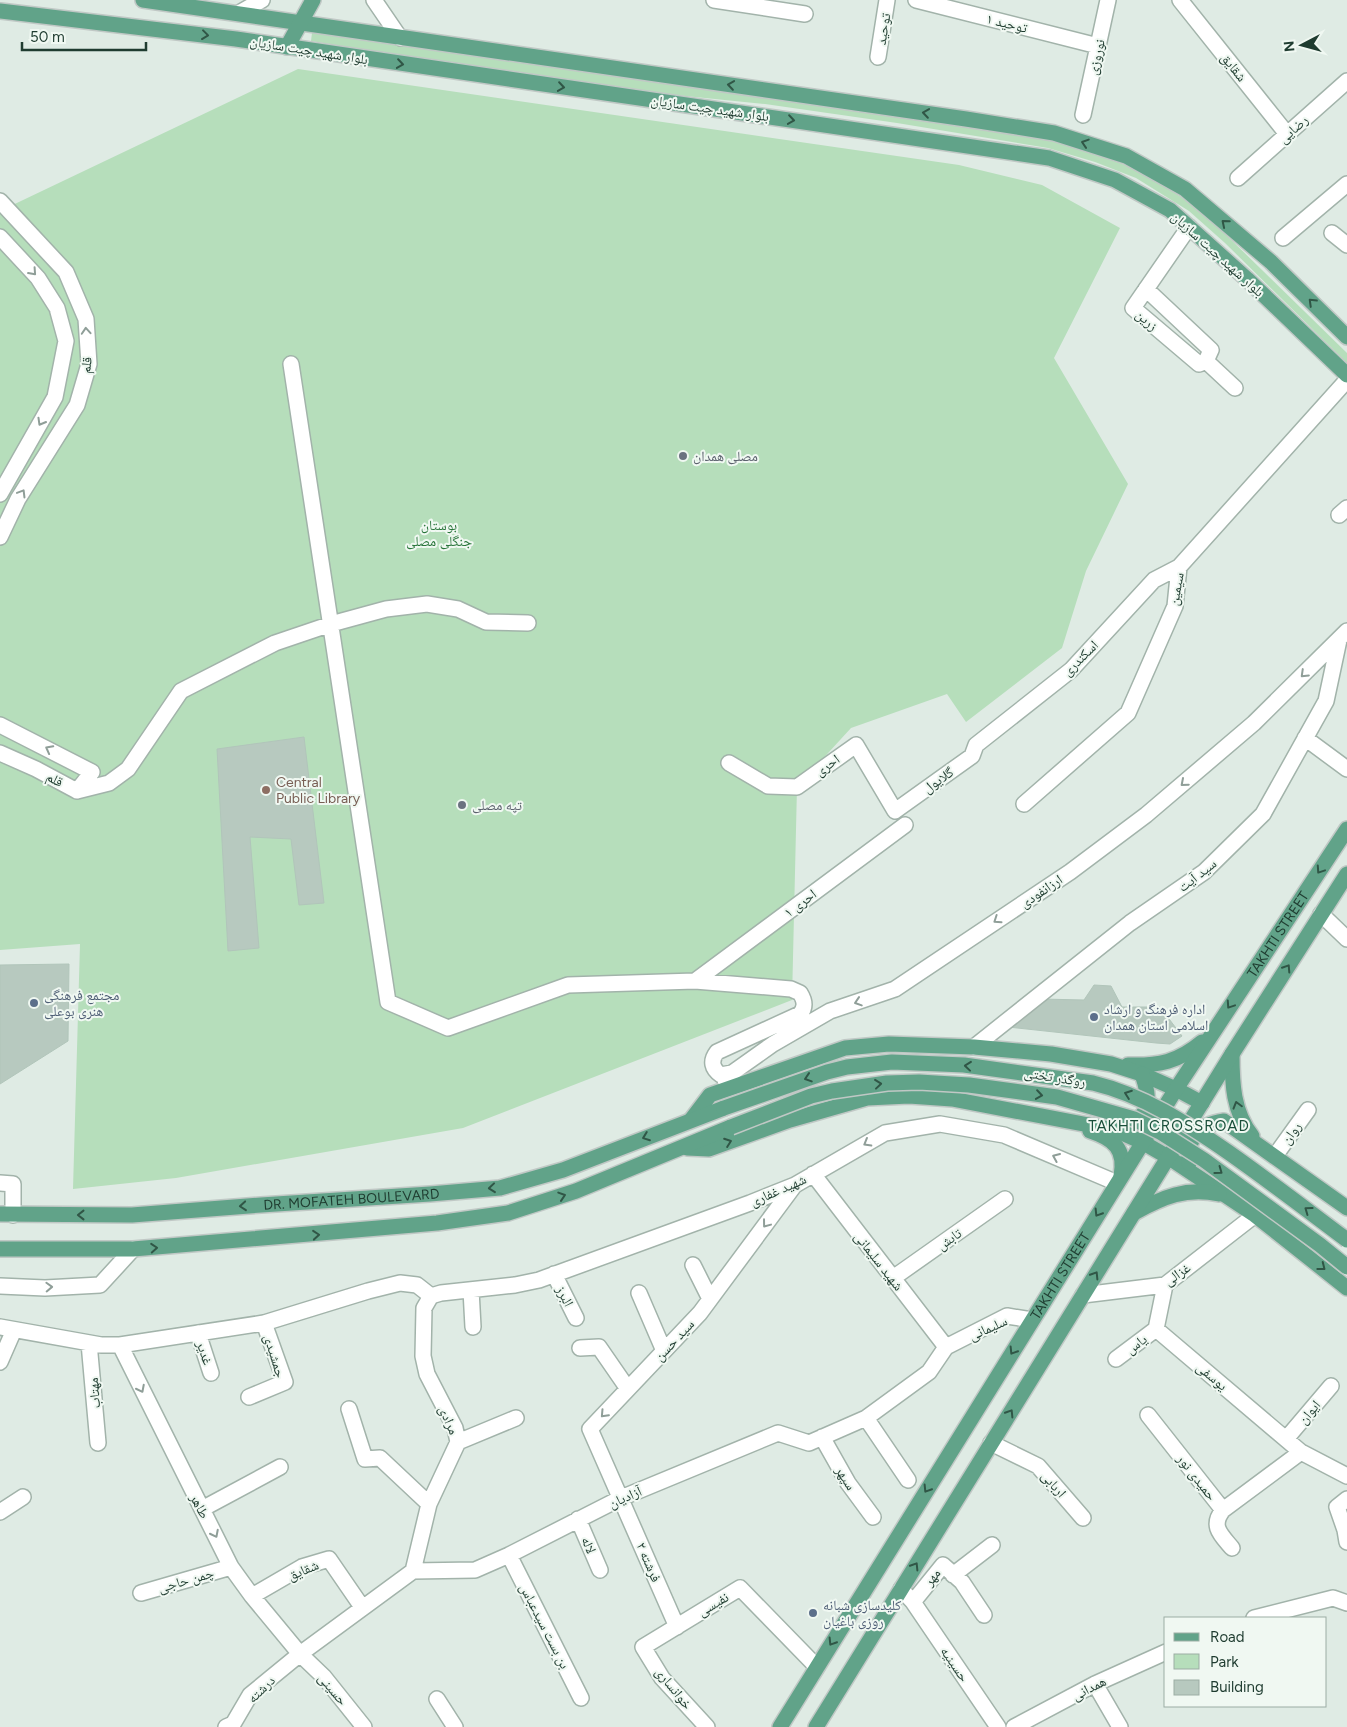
<svg xmlns="http://www.w3.org/2000/svg" width="1347" height="1727" font-family="Figtree,'Noto Naskh Arabic',sans-serif">
	<style>
		.green { fill: #b6debb }
		.building { fill: #b7c9bf; stroke: #b1c5ba }
		.lines { fill: none; stroke-linecap: round; stroke-linejoin: round }
		.minor-casing { stroke: #a2b3aa; stroke-width: 18 }
		.major-casing { stroke: #c0c8c5; stroke-width: 18 }
		.minor { stroke: #fff; stroke-width: 15 }
		.major { stroke: #61a389; stroke-width: 15 }
		.major-bridge-casing { stroke: #c0c8c5; stroke-width: 18; stroke-linecap: butt }
		.major-bridge { stroke: #61a389; stroke-width: 15 }
		.oneway { stroke: #305646 }
		.oneway2 { stroke: #8f9e98 }
		.worship-dot { fill: #6b7280; stroke: #f0f8f2; stroke-width: 2 }
		.education-dot { fill: #8d6e63; stroke: #f0f8f2; stroke-width: 2 }
		.service-dot { fill: #5c6f8a; stroke: #f0f8f2; stroke-width: 2 }
		.labels { text-anchor: middle; stroke-width: 4; stroke-linejoin: round; paint-order: stroke }
		.street-label { font-size: 14px; fill: #1f3c30; stroke: #f0f8f2 }
		.worship-label { font-size: 14px; fill: #5b616d; stroke: #f0f8f2; text-anchor: start }
		.park-label { font-size: 14px; fill: #28753a; stroke: #f0f8f2 }
		.education-label { font-size: 14px; fill: #785e54; stroke: #f0f8f2; text-anchor: start }
		.service-label { font-size: 14px; fill: #4e5e75; stroke: #f0f8f2; text-anchor: start }
		.neighbourhood-label { font-size: 15px; letter-spacing: 1px; fill: #1a4f3a; stroke: #f0f8f2 }
	</style>
	<rect width="100%" height="100%" fill="#dfebe4"/>
	<path class="green" d="M312,33L700,88L806,101L1028,133L1076,146L1114,160L1152,178L1181,197L1217,226L1347,353V363L1225,243L1189,211L1136,178L1095,162L1048,148L897,123L765,104L646,92L542,76L450,64L311,41Z
		M298,69L959,165L1042,185L1120,228L1054,358L1128,484L1086,571L1062,648L966,722L947,694L851,728L797,787L792,1000L463,1128L176,1178L73,1189L80,944L0,950V211Z"/>
	<path class="building" d="M304,737L324,903L299,905L291,839L250,837L259,948L228,951L217,749Z
		M69,964L68,1041L0,1084V965Z
		M1094,985L1111,986L1122,1007H1160L1182,1036L1170,1044L1156,1043L1008,1027L1041,999L1084,1000Z"/>
	<g class="lines">
		<defs>
			<path id="minor" d="M374,0L400,38
				M714,0L805,14
				M916,0L1098,46
				M1180,0L1287,134
				M239,13L262,0
				M878,57L887,0
				M1083,115L1108,0
				M1238,178L1347,81
				M0,201L66,272L86,319L89,364L77,405L18,499L0,537
				M1189,227L1133,308L1199,364L1206,361L1235,388
				M1332,233L1347,245
				M0,237L38,278L57,308L66,341L55,397L0,494
				M1283,238L1347,184
				M1146,289L1211,350L1206,361
				M291,364L388,1002L448,1028L568,985L695,981L791,989L800,993C805,1001 806,1007 800,1014L717,1052C710,1061 712,1069 721,1075L732,1073
				M1339,515L1347,508
				M0,725L92,772L77,791
				M1305,738L1347,769
				M0,753L36,769L77,791
				M729,763L768,786L797,787L856,745L895,811L972,756L976,745L1071,670L1154,580L1179,567
				M77,791L109,783L128,769L181,691L275,643L331,624L386,609L427,604L458,609L486,622L528,623
				M1024,804L1128,713L1175,606L1179,567L1347,380
				M1321,914L1347,939
				M695,981L905,825
				M974,1047L1130,923L1204,872L1263,814L1326,701L1339,640
				M725,1080L732,1073L773,1044L830,1011L895,989L1070,872L1146,815L1254,723L1347,631
				M1275,1156L1308,1110
				M813,1174L946,1347
				M0,1183L13,1184V1215
				M693,1265L710,1299
				M554,1274L576,1318
				M893,1278L1005,1199
				M1165,1285L1156,1329L1301,1452L1347,1476
				M0,1286L45,1288L100,1285L133,1249
				M471,1290L473,1327
				M639,1293L664,1351
				M1083,1295L1165,1285L1255,1215
				M431,1296L441,1293L515,1285L539,1280L750,1203L795,1185L885,1133L940,1124L1004,1135L1117,1183
				M0,1327L101,1345H120L264,1323L368,1291L400,1283L417,1285L431,1296
				M198,1333L211,1373
				M89,1343L98,1443
				M120,1345L231,1567L252,1596L300,1654L324,1677L364,1727
				M580,1348L599,1347L628,1389
				M1116,1359L1156,1329
				M0,1362L14,1330
				M249,1397L285,1382L264,1323
				M349,1409L365,1459L380,1458L429,1504
				M1148,1415L1223,1510L1301,1452
				M866,1418L908,1480
				M822,1437L848,1483L873,1517
				M1286,1439L1331,1386
				M458,1442L516,1418
				M991,1443L1038,1466L1083,1518
				M1347,1499L1337,1507L1345,1530L1347,1542
				M202,1509L280,1467
				M1223,1510C1210,1526 1221,1535 1232,1548
				M0,1512L23,1497
				M578,1519L600,1570
				M509,1555L581,1698
				M413,1571L429,1504L458,1442L455,1428L427,1374L423,1356L424,1308L431,1296
				M953,1575L992,1545
				M901,1589L913,1602L998,1727
				M141,1593L231,1567
				M252,1596L302,1567L329,1559L362,1607
				M913,1602L943,1565L962,1582L984,1615
				M1254,1618L1333,1598L1347,1603
				M677,1627L590,1429L700,1313L794,1186
				M1095,1684L1120,1727
				M437,1699L455,1727
				M226,1727L233,1724L250,1695L300,1654L413,1571L475,1570L509,1555L621,1498L778,1433L809,1443L866,1418L929,1372L946,1347L1007,1316L1032,1320
				M707,1727L662,1678L643,1647L740,1588L817,1667
				M1014,1727L1095,1684L1166,1652"/>
			<g id="major">
				<path d="M143,0L966,119L1054,133L1126,156L1185,189L1271,262L1347,337"/>
				<path d="M0,11L236,39L1049,158L1115,180L1170,210L1247,279L1347,375"/>
				<path d="M287,47L313,0"/>
				<path d="M1232,1054C1232,1083 1233,1112 1252,1136"/>
				<path d="M1128,1065C1159,1066 1178,1062 1202,1042"/>
				<path d="M691,1120L710,1095L845,1048L889,1044L974,1047L1051,1054L1111,1064L1142,1074L1176,1089L1202,1103"/>
				<path d="M1126,1126C1153,1116 1150,1097 1142,1074"/>
				<path d="M1090,1131C1114,1139 1126,1149 1121,1176"/>
				<path d="M687,1148L709,1149L790,1120L867,1098L909,1096L952,1099L1115,1130L1142,1142L1168,1157L1255,1215L1347,1288"/>
				<path d="M1189,1163C1187,1136 1199,1125 1224,1121L1347,1208"/>
				<path d="M1134,1213C1163,1197 1186,1187 1219,1194"/>
				<path id="s1" d="M0,1214L132,1215L261,1205L430,1194L500,1188L563,1170L724,1108"/>
				<path d="M0,1249H133L437,1223L508,1213L576,1191L731,1127"/>
				<path id="s2" d="M780,1727L1176,1089L1347,829"/>
				<path d="M816,1727L1232,1054L1347,874"/>
			</g>
		</defs>
		<use href="#minor" class="minor-casing"/>
		<use href="#major" class="major-casing"/>
		<use href="#minor" class="minor"/>
		<use href="#major" class="major"/>
		<defs>
			<path id="major-bridge" d="M724,1108L827,1072L847,1067L892,1062L964,1065L1093,1083C1143,1095 1186,1123 1228,1152C1268,1180 1307,1210 1347,1240
				M731,1127L811,1096L832,1091L887,1083L919,1082L969,1085L1057,1097L1134,1119L1160,1132L1204,1160L1320,1245L1347,1267"/>
		</defs>
		<use href="#major-bridge" class="major-bridge-casing"/>
		<use href="#major-bridge" class="major-bridge"/>
	</g>
	<defs><path id="oneway-chevron" d="M-2-3.5L2.5 0L-2 3.5" fill="none" stroke-width="1.6" stroke-linecap="round" stroke-linejoin="round" transform="scale(1.25)"/></defs>
	<g class="oneway">
		<use href="#oneway-chevron" transform="translate(205 35) rotate(7)"/>
		<use href="#oneway-chevron" transform="translate(400 64) rotate(8)"/>
		<use href="#oneway-chevron" transform="translate(731 85) rotate(-172)"/>
		<use href="#oneway-chevron" transform="translate(561 87) rotate(8)"/>
		<use href="#oneway-chevron" transform="translate(926 113) rotate(-172)"/>
		<use href="#oneway-chevron" transform="translate(791 120) rotate(8)"/>
		<use href="#oneway-chevron" transform="translate(1085 143) rotate(-162)"/>
		<use href="#oneway-chevron" transform="translate(1225 223) rotate(-140)"/>
		<use href="#oneway-chevron" transform="translate(1312 302) rotate(-136)"/>
		<use href="#oneway-chevron" transform="translate(1320 870) rotate(124)"/>
		<use href="#oneway-chevron" transform="translate(1287 968) rotate(-57)"/>
		<use href="#oneway-chevron" transform="translate(1230 1005) rotate(124)"/>
		<use href="#oneway-chevron" transform="translate(968 1066) rotate(-174)"/>
		<use href="#oneway-chevron" transform="translate(808 1078) rotate(162)"/>
		<use href="#oneway-chevron" transform="translate(878 1084) rotate(-6)"/>
		<use href="#oneway-chevron" transform="translate(1128 1094) rotate(-160)"/>
		<use href="#oneway-chevron" transform="translate(1039 1095) rotate(8)"/>
		<use href="#oneway-chevron" transform="translate(1237 1105) rotate(-106)"/>
		<use href="#oneway-chevron" transform="translate(646 1137) rotate(159)"/>
		<use href="#oneway-chevron" transform="translate(728 1142) rotate(-20)"/>
		<use href="#oneway-chevron" transform="translate(1219 1171) rotate(36)"/>
		<use href="#oneway-chevron" transform="translate(492 1188) rotate(174)"/>
		<use href="#oneway-chevron" transform="translate(562 1196) rotate(-18)"/>
		<use href="#oneway-chevron" transform="translate(243 1206) rotate(175)"/>
		<use href="#oneway-chevron" transform="translate(1308 1210) rotate(-144)"/>
		<use href="#oneway-chevron" transform="translate(1098 1213) rotate(122)"/>
		<use href="#oneway-chevron" transform="translate(81 1215) rotate(-180)"/>
		<use href="#oneway-chevron" transform="translate(316 1235) rotate(-5)"/>
		<use href="#oneway-chevron" transform="translate(154 1248) rotate(-4)"/>
		<use href="#oneway-chevron" transform="translate(1322 1267) rotate(38)"/>
		<use href="#oneway-chevron" transform="translate(1095 1275) rotate(-58)"/>
		<use href="#oneway-chevron" transform="translate(1013 1351) rotate(122)"/>
		<use href="#oneway-chevron" transform="translate(1010 1413) rotate(-58)"/>
		<use href="#oneway-chevron" transform="translate(927 1489) rotate(122)"/>
		<use href="#oneway-chevron" transform="translate(915 1566) rotate(-58)"/>
		<use href="#oneway-chevron" transform="translate(832 1642) rotate(122)"/>
	</g>
	<g class="oneway2">
		<use href="#oneway-chevron" transform="translate(33 272) rotate(48)"/>
		<use href="#oneway-chevron" transform="translate(86 331) rotate(-94)"/>
		<use href="#oneway-chevron" transform="translate(41 422) rotate(120)"/>
		<use href="#oneway-chevron" transform="translate(22 493) rotate(-59)"/>
		<use href="#oneway-chevron" transform="translate(1304 674) rotate(136)"/>
		<use href="#oneway-chevron" transform="translate(49 749) rotate(-152)"/>
		<use href="#oneway-chevron" transform="translate(1184 783) rotate(139)"/>
		<use href="#oneway-chevron" transform="translate(997 920) rotate(146)"/>
		<use href="#oneway-chevron" transform="translate(858 1002) rotate(162)"/>
		<use href="#oneway-chevron" transform="translate(867 1143) rotate(150)"/>
		<use href="#oneway-chevron" transform="translate(1056 1157) rotate(-157)"/>
		<use href="#oneway-chevron" transform="translate(766 1224) rotate(127)"/>
		<use href="#oneway-chevron" transform="translate(49 1287) rotate(-2)"/>
		<use href="#oneway-chevron" transform="translate(141 1389) rotate(63)"/>
		<use href="#oneway-chevron" transform="translate(604 1414) rotate(133)"/>
		<use href="#oneway-chevron" transform="translate(215 1534) rotate(63)"/>
	</g>
	<g class="worship-dot">
		<circle cx="683" cy="456" r="5"/>
		<circle cx="462" cy="805" r="5"/>
	</g>
	<circle class="education-dot" cx="266" cy="790" r="5"/>
	<g class="service-dot">
		<circle cx="34" cy="1003" r="5"/>
		<circle cx="1094" cy="1017" r="5"/>
		<circle cx="813" cy="1613" r="5"/>
	</g>
	<g class="labels">
		<g class="street-label">
			<text transform="translate(1007 23) rotate(14)" y="5">توحید ۱</text>
			<text transform="translate(883 29) rotate(-81)" y="5">توحید</text>
			<text transform="translate(309 50) rotate(9)" y="5">بلوار شهید چیت سازیان</text>
			<text transform="translate(1096 57) rotate(-77)" y="5">نوروزی</text>
			<text transform="translate(1234 67) rotate(51)" y="5">شقایق</text>
			<text transform="translate(710 108) rotate(8)" y="5">بلوار شهید چیت سازیان</text>
			<text transform="translate(1293 129) rotate(-42)" y="5">رضایی</text>
			<text transform="translate(1218 254) rotate(42)" y="5">بلوار شهید چیت سازیان</text>
			<text transform="translate(1147 320) rotate(42)" y="5">زرین</text>
			<text transform="translate(86 365) rotate(-83)" y="5">قلم</text>
			<text transform="translate(1176 589) rotate(-80)" y="5">سیمین</text>
			<text transform="translate(1080 658) rotate(-45)" y="5">اسکندری</text>
			<text transform="translate(827 765) rotate(-36)" y="5">احری</text>
			<text transform="translate(55 779) rotate(28)" y="5">قلم</text>
			<text transform="translate(938 780) rotate(-35)" y="5">گلایول</text>
			<text transform="translate(1197 875) rotate(-38)" y="5">سید آیت</text>
			<text transform="translate(1041 891) rotate(-34)" y="5">ارزانفودی</text>
			<text transform="translate(800 903) rotate(-37)" y="5">احری ۱</text>
			<text dy="5" stroke="none"><textPath href="#s2" startOffset="936">TAKHTI STREET</textPath></text>
			<text transform="translate(1055 1077) rotate(9)" y="5">روگذر تختی</text>
			<text transform="translate(1291 1133) rotate(-54)" y="5">روان</text>
			<text transform="translate(778 1190) rotate(-24)" y="5">شهید غفاری</text>
			<text dy="5" stroke="none"><textPath href="#s1" startOffset="352">DR. MOFATEH BOULEVARD</textPath></text>
			<text transform="translate(949 1239) rotate(-35)" y="5">تابش</text>
			<text transform="translate(879 1261) rotate(52)" y="5">شهید سلیمانی</text>
			<text transform="translate(1177 1274) rotate(-34)" y="5">غزالی</text>
			<text dy="5" stroke="none"><textPath href="#s2" startOffset="531">TAKHTI STREET</textPath></text>
			<text transform="translate(565 1296) rotate(63)" y="5">البرز</text>
			<text transform="translate(988 1328) rotate(-24)" y="5">سلیمانی</text>
			<text transform="translate(674 1340) rotate(-47)" y="5">سید حسن</text>
			<text transform="translate(1136 1344) rotate(-37)" y="5">یاس</text>
			<text transform="translate(205 1353) rotate(72)" y="5">غدیر</text>
			<text transform="translate(275 1356) rotate(73)" y="5">جمشیدی</text>
			<text transform="translate(1212 1376) rotate(40)" y="5">یوسفی</text>
			<text transform="translate(94 1393) rotate(-95)" y="5">مهتاب</text>
			<text transform="translate(1309 1412) rotate(-50)" y="5">ایوان</text>
			<text transform="translate(449 1420) rotate(67)" y="5">مرادی</text>
			<text transform="translate(1197 1477) rotate(52)" y="5">حمیدی نور</text>
			<text transform="translate(846 1478) rotate(58)" y="5">سپهر</text>
			<text transform="translate(1054 1484) rotate(49)" y="5">اربابی</text>
			<text transform="translate(625 1497) rotate(-24)" y="5">آزادیان</text>
			<text transform="translate(200 1506) rotate(63)" y="5">طاهر</text>
			<text transform="translate(589 1545) rotate(67)" y="5">لاله</text>
			<text transform="translate(649 1562) rotate(67)" y="5">فرشته ۲</text>
			<text transform="translate(303 1570) rotate(-23)" y="5">شقایق</text>
			<text transform="translate(932 1577) rotate(-51)" y="5">مهر</text>
			<text transform="translate(186 1580) rotate(-16)" y="5">چمن حاجی</text>
			<text transform="translate(713 1604) rotate(-31)" y="5">نفیسی</text>
			<text transform="translate(545 1626) rotate(63)" y="5">بن بست سیدعباس</text>
			<text transform="translate(955 1664) rotate(56)" y="5">حسینیه</text>
			<text transform="translate(674 1688) rotate(51)" y="5">خوانساری</text>
			<text transform="translate(1089 1688) rotate(-27)" y="5">همدانی</text>
			<text transform="translate(261 1689) rotate(-44)" y="5">درشته</text>
			<text transform="translate(333 1689) rotate(50)" y="5">حسینی</text>
		</g>
		<g class="worship-label">
			<text x="693" y="461">مصلی همدان</text>
			<text x="472" y="810">تپه مصلی</text>
		</g>
		<g class="park-label">
			<text x="439" y="530">بوستان<tspan x="439" dy="16">جنگلی مصلی</tspan></text>
		</g>
		<g class="education-label">
			<text x="276" y="787">Central<tspan x="276" dy="16">Public Library</tspan></text>
		</g>
		<g class="service-label">
			<text x="44" y="1000">مجتمع فرهنگی<tspan x="44" dy="16">هنری بوعلی</tspan></text>
			<text x="1104" y="1014">اداره فرهنگ و ارشاد<tspan x="1104" dy="16">اسلامی استان همدان</tspan></text>
			<text x="823" y="1610">کلیدسازی شبانه<tspan x="823" dy="16">روزی باغیان</tspan></text>
		</g>
		<g class="neighbourhood-label">
			<text x="1169" y="1131">TAKHTI CROSSROAD</text>
		</g>
	</g>
	<rect x="1164" y="1617" width="162" height="90" fill="#f0f8f2" stroke="#9cada4"/>
	<rect x="1174" y="1633" width="25" height="8" fill="#61a389" stroke="#9cada4"/>
	<text x="1210" y="1642" font-size="15" fill="#1f3c30">Road</text>
	<rect x="1174" y="1654" width="25" height="15" fill="#b6debb" stroke="#9cada4"/>
	<text x="1210" y="1667" font-size="15" fill="#1f3c30">Park</text>
	<rect x="1174" y="1680" width="25" height="15" fill="#b7c9bf" stroke="#9cada4"/>
	<text x="1210" y="1692" font-size="15" fill="#1f3c30">Building</text>
	<g transform="translate(1302 45) rotate(264)" stroke="#f0f8f2" stroke-width="4" paint-order="stroke">
	<path d="M0-4L9 19L0 12L-9 19Z" fill="#1f3c30"/>
	<text y="-8" font-size="14" font-weight="bold" text-anchor="middle" fill="#1f3c30">N</text>
	</g>
	<path d="M22 42v8h124v-8" fill="none" stroke="#1f3c30" stroke-width="2.5"/>
	<text x="30" y="42" font-size="15" fill="#1f3c30" stroke="#f0f8f2" stroke-width="4" paint-order="stroke">50 m</text>
</svg>
